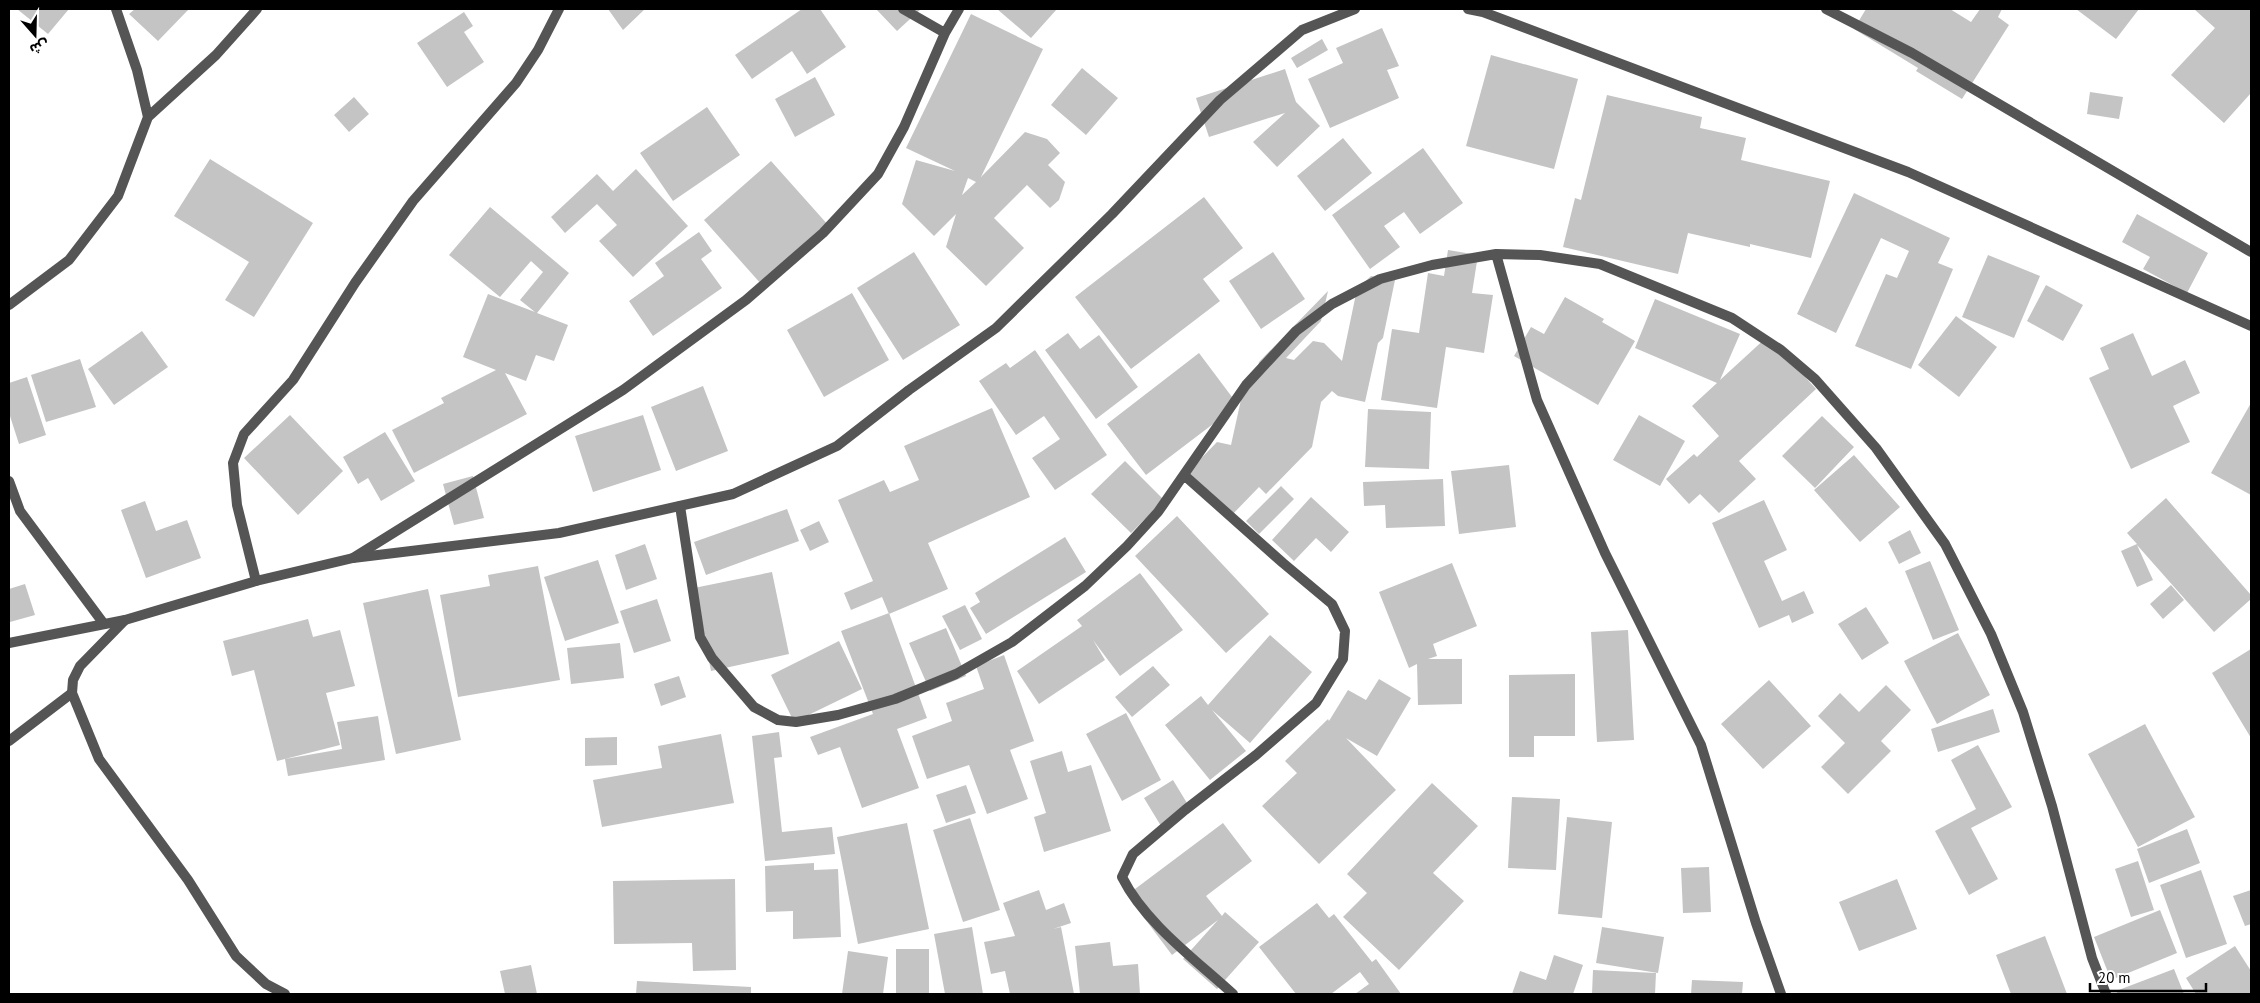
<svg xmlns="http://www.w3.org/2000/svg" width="2260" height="1003" font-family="'PT Sans','Noto Sans Arabic',sans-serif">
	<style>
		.building { fill: #c4c4c4; fill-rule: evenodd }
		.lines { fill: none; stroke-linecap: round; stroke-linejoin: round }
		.service { stroke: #555; stroke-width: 10 }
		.minor { stroke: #555; stroke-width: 10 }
		.tertiary { stroke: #555; stroke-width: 10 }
	</style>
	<rect width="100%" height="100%" fill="#fff"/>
	<path class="building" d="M17,9H69L48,34Z
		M135,9H189L158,41L129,14Z
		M608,9H645L623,30Z
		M802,9H820L846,47L807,74L792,51L752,79L735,55Z
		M876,9H921L897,31Z
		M997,9H1057L1031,38Z
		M1866,9H1950L1971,22L1980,9H2002L1998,17L2009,25L1962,99L1916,71L1918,68L1854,29Z
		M2076,9H2139L2116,39Z
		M2194,9H2251V93L2224,123L2171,75L2215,28Z
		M464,12L473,26L464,32L484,62L447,87L417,43Z
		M971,14L1043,49L981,177L1025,132L1047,139L1060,153L1048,165L1065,182L1059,200L1050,208L1027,185L994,218L1024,248L986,286L946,247L956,214L934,236L902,204L916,160L955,171L906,148ZM968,178L976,182L962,195Z
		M1382,28L1399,66L1387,70L1399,98L1330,128L1308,79L1343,63L1336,48Z
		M1322,39L1328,50L1297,68L1291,58Z
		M1491,55L1578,79L1554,169L1466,146Z
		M1082,68L1118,98L1086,135L1051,105Z
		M1285,69L1296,102L1320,126L1277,167L1253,142L1285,113L1209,137L1196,98Z
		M815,77L835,115L795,137L775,99Z
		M2090,92L2123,97L2119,119L2087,114Z
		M1607,95L1702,117L1700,128L1746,138L1741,160L1830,181L1811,258L1750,244V247L1688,233L1678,274L1563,247L1575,198L1581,200Z
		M354,97L369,114L349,132L334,115Z
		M707,107L740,155L673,201L640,153Z
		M1343,138L1372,173L1325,211L1297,176Z
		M1423,148L1463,203L1420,234L1404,212L1384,226L1400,247L1370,269L1332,215Z
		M210,159L313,223L254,317L225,300L249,262L174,216Z
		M771,161L829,226L762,285L704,220Z
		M636,169L688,226L633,277L599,241L617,225L597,204L565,233L551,217L597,174L613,191Z
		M1854,193L1950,238L1938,263L1953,269L1911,369L1855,346L1886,274L1897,278L1909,251L1881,238L1836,333L1797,314Z
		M1204,197L1243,248L1203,279L1220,301L1131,369L1075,297Z
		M490,207L569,273L537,313L568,325L554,361L536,355L526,381L505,373L527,414L414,473L392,430L444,403L441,398L496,370L463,357L488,294L535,312L520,300L543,272L531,261L500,297L449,255Z
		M2137,214L2208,253L2187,293L2143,269L2150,257L2122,242Z
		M699,232L712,251L701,259L722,288L653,336L629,301L664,276L655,263Z
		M1448,250L1478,255L1472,293L1493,295L1484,353L1446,347L1437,408L1381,400L1392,329L1419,333L1428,273L1444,276Z
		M914,252L960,325L903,360L857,288Z
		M1273,252L1305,299L1261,329L1229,281Z
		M1988,255L2040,276L2014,338L1962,317Z
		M1371,276L1395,280L1383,338L1378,343L1365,402L1338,396L1332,391L1321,402L1312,447L1266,494L1259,487L1229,518L1184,476L1217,442L1231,445L1242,395L1255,382L1259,362L1328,291L1321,321L1286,358L1294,360L1313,341L1324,343L1342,361L1357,289Z
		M2046,285L2083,305L2063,341L2027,321Z
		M852,293L889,360L824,397L787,330Z
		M1565,297L1604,319L1602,322L1635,341L1598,405L1514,356L1531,327L1544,334Z
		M1655,299L1740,334L1720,380L1768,336L1816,389L1739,461L1756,479L1719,513L1700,494L1689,504L1666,479L1694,454L1697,457L1719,436L1692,406L1717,383L1635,348Z
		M1956,316L1997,347L1959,397L1918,365Z
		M142,331L168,367L114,405L88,369Z
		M1068,333L1080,349L1099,335L1138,387L1096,419L1045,350Z
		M2133,333L2152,376L2185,360L2200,393L2173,406L2190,442L2131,469L2089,378L2109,369L2100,348Z
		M1035,350L1107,455L1055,490L1032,458L1060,439L1044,416L1016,435L979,381L1006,363L1010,368Z
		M1199,353L1238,405L1146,475L1107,424Z
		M80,359L96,407L46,422L31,375Z
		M27,377L46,435L19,444L9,413V383Z
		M703,386L728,451L676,471L651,407Z
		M2251,403V495L2211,473Z
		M992,408L1030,497L928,543L948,589L889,614L882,597L851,610L844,593L873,581L838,500L884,480L890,492L919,480L904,446Z
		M1368,409L1431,412L1429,469L1365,467Z
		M290,415L343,471L298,515L244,458Z
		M643,415L661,470L593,492L575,436Z
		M1639,415L1685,441L1660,486L1613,460Z
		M1822,416L1854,447L1815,488L1782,456Z
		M385,432L415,481L381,501L368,478L358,484L343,457Z
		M1854,455L1900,507L1860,542L1814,490Z
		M1125,461L1164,500L1131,533L1091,494Z
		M1509,465L1516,527L1459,534L1451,471Z
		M473,476L484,518L454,525L443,484Z
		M1443,479L1445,526L1386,528L1385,505L1364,506L1363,482Z
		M1281,486L1294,499L1259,534L1246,521Z
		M1311,497L1349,532L1331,552L1316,538L1294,561L1272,540Z
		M2166,498L2251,595V599L2214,632L2137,545L2153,580L2137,587L2121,551L2137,544L2127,533Z
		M1764,500L1787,550L1764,561L1782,601L1804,591L1814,613L1792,623L1789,615L1759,628L1712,523Z
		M145,501L156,531L187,520L201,558L146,578L121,510Z
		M787,509L799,541L706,575L694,542Z
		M1177,516L1269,614L1226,653L1135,556Z
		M819,521L829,542L810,551L800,530Z
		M1910,530L1921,553L1899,564L1888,542Z
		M1065,537L1086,572L986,634L970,608L980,602L975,593Z
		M645,544L657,579L626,590L615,555Z
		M598,560L619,623L565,641L544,577Z
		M1930,561L1959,630L1933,640L1905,571Z
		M1452,563L1477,626L1433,644L1437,656L1428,659H1462V704L1418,705L1417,664L1409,668L1379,592Z
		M538,566L560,680L458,697L440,595L490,586L488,575Z
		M772,572L789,654L711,671L694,588Z
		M1140,573L1183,630L1120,676L1093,640L1105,660L1039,704L1017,671L1082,626L1077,620Z
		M25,584L35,615L10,622L9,589Z
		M2171,585L2184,600L2163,619L2150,604Z
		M428,589L461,740L396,754L363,603Z
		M657,599L671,641L634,653L620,611Z
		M965,605L982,639L960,650L942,616Z
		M1866,607L1889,643L1862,660L1838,624Z
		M889,613L927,718L897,729L919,788L862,808L840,747L818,755L810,737L873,714L841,631Z
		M308,619L313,637L340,630L355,686L326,693L340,745L277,761L254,670L232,676L223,641Z
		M946,628L966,676L930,691L909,643Z
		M1628,630L1634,740L1597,742L1591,632Z
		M1958,633L1990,695L1937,724L1904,661Z
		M1270,635L1312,672L1250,743L1212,710L1246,751L1210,780L1165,725L1201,696L1208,705Z
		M839,641L862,689L794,722L771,675Z
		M620,643L624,678L571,684L567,648Z
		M2251,649V738L2212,673Z
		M1004,655L1034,741L1010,750L1028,799L987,814L969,765L927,779L912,736L952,721L946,703L984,689L976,666Z
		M1153,666L1170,685L1132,717L1115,697Z
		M1575,674V736H1534V757H1509V675Z
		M679,676L686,697L661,706L654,684Z
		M1379,679L1411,698L1377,756L1346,738L1396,790L1319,864L1262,806L1297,773L1285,761L1328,719L1329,721L1348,690L1366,700Z
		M1769,680L1811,726L1763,769L1721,724Z
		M1886,685L1911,710L1881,741L1891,751L1848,794L1821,767L1845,743L1818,716L1840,693L1859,712Z
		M1993,709L2000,732L1938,752L1931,729Z
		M1126,713L1161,780L1122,801L1086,734Z
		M378,716L385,760L288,776L285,759L342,749L337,722Z
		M2145,724L2195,817L2138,847L2088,754Z
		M779,732L782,757L774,758L782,832L832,827L835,854L765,861L752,736Z
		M721,734L734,803L602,827L593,780L662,768L658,746Z
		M617,737V765L585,766V738Z
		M1978,745L2012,807L1971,828L1998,879L1969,895L1935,831L1976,809L1951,760Z
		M1062,751L1068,772L1091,765L1111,831L1044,852L1034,817L1046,813L1030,761Z
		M1173,780L1190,808L1161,826L1144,798Z
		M1432,783L1478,826L1433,873L1464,901L1399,970L1343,917L1367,893L1347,874Z
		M966,785L976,813L946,823L936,795Z
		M1512,797L1560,799L1556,870L1508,868Z
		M1567,817L1612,822L1602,918L1558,914Z
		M970,818L1000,910L963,922L933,830Z
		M907,823L929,929L858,944L837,837Z
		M1223,823L1252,861L1206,896L1222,916L1225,912L1259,942L1217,989L1183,959L1218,920L1172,955L1127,895Z
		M2187,829L2200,863L2149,883L2137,849Z
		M2138,861L2154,910L2131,917L2115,869Z
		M814,863V870L838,869L841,937L793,939V911L766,912L765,866Z
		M1709,867L1711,912L1683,913L1681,868Z
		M2201,870L2227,944L2186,958L2160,885Z
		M735,879L736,970L693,971L692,943L614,944L613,881Z
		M1897,879L1917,929L1859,951L1839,902Z
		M1039,890L1046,910L1064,903L1071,923L1053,929L1061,927L1074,994H1010L1005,971L991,974L984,942L1015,936L1003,903Z
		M2251,890V924L2245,926L2233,896Z
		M1317,903L1329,918L1334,914L1372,962L1376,959L1401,994H1355L1369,984L1360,972L1331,994H1296L1259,947Z
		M2160,910L2177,953L2111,980L2094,937Z
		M972,927L983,994H945L934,934Z
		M1602,927L1664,937L1658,973L1596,963Z
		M2045,936L2067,994H2011L1996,955Z
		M1110,942L1113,966L1138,964L1140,994H1080L1075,946Z
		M2235,946L2251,971V994H2196L2186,978Z
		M896,949H929V994H896Z
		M848,951L888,957L883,994H842Z
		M1554,955L1583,965L1573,994H1512L1520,971L1546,980Z
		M531,965L537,994H505L500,971Z
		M2174,969L2184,994H2118L2116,991Z
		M1593,970L1656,973L1655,994H1592Z
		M1692,980L1743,982L1742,994H1691Z
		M637,981L751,987V994H636Z"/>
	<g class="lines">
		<path class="service" d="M9,741L72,693"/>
		<path class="minor" d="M903,9L945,33
			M1826,9L1912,53L2251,252
			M148,117L216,55L257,9
			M1496,254L1537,400L1605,553L1701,745L1756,923L1781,994
			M9,305L69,260L118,196L148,117L137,70L116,9
			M1184,475L1283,563L1332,604L1345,631L1343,659L1316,703L1256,755L1185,810L1133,854L1122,877C1145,923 1196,960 1233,994
			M9,481L20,511L104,624
			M680,506L700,637L712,658L754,707L778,720L796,722L838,715L895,699L956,674L1012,642L1085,586L1127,546L1158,512L1246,385L1296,331L1332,304L1380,279L1432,265L1496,254L1540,255L1600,264L1732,318L1781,350L1815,379L1876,448L1945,544L1991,634L2023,712L2052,806L2092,958L2106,994
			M353,558L623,390L746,300L823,233L878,174L904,127L945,33L959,9
			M256,581L237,505L233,463L244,434L293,380L355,283L413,201L516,83L538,50L559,9
			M125,620L80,666L73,680L72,693L99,759L188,880L236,956L266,984L285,994"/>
		<path class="tertiary" d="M1468,9L1483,12L1908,172L2251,326
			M9,643L125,620L256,581L353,558L559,533L733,494L837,446L909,390L996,328L1112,214L1220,100L1302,30L1355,9"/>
	</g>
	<rect width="2260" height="1003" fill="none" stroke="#000000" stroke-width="20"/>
	<g transform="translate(35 35) rotate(160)" stroke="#ffffff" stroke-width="4" paint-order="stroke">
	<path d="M0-4L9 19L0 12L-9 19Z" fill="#000000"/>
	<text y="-8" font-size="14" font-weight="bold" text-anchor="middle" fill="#000000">ش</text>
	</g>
	<path d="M2090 983v8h116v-8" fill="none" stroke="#000000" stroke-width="2.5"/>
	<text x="2098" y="983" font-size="15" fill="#000000" stroke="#ffffff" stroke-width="4" paint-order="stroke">20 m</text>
</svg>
